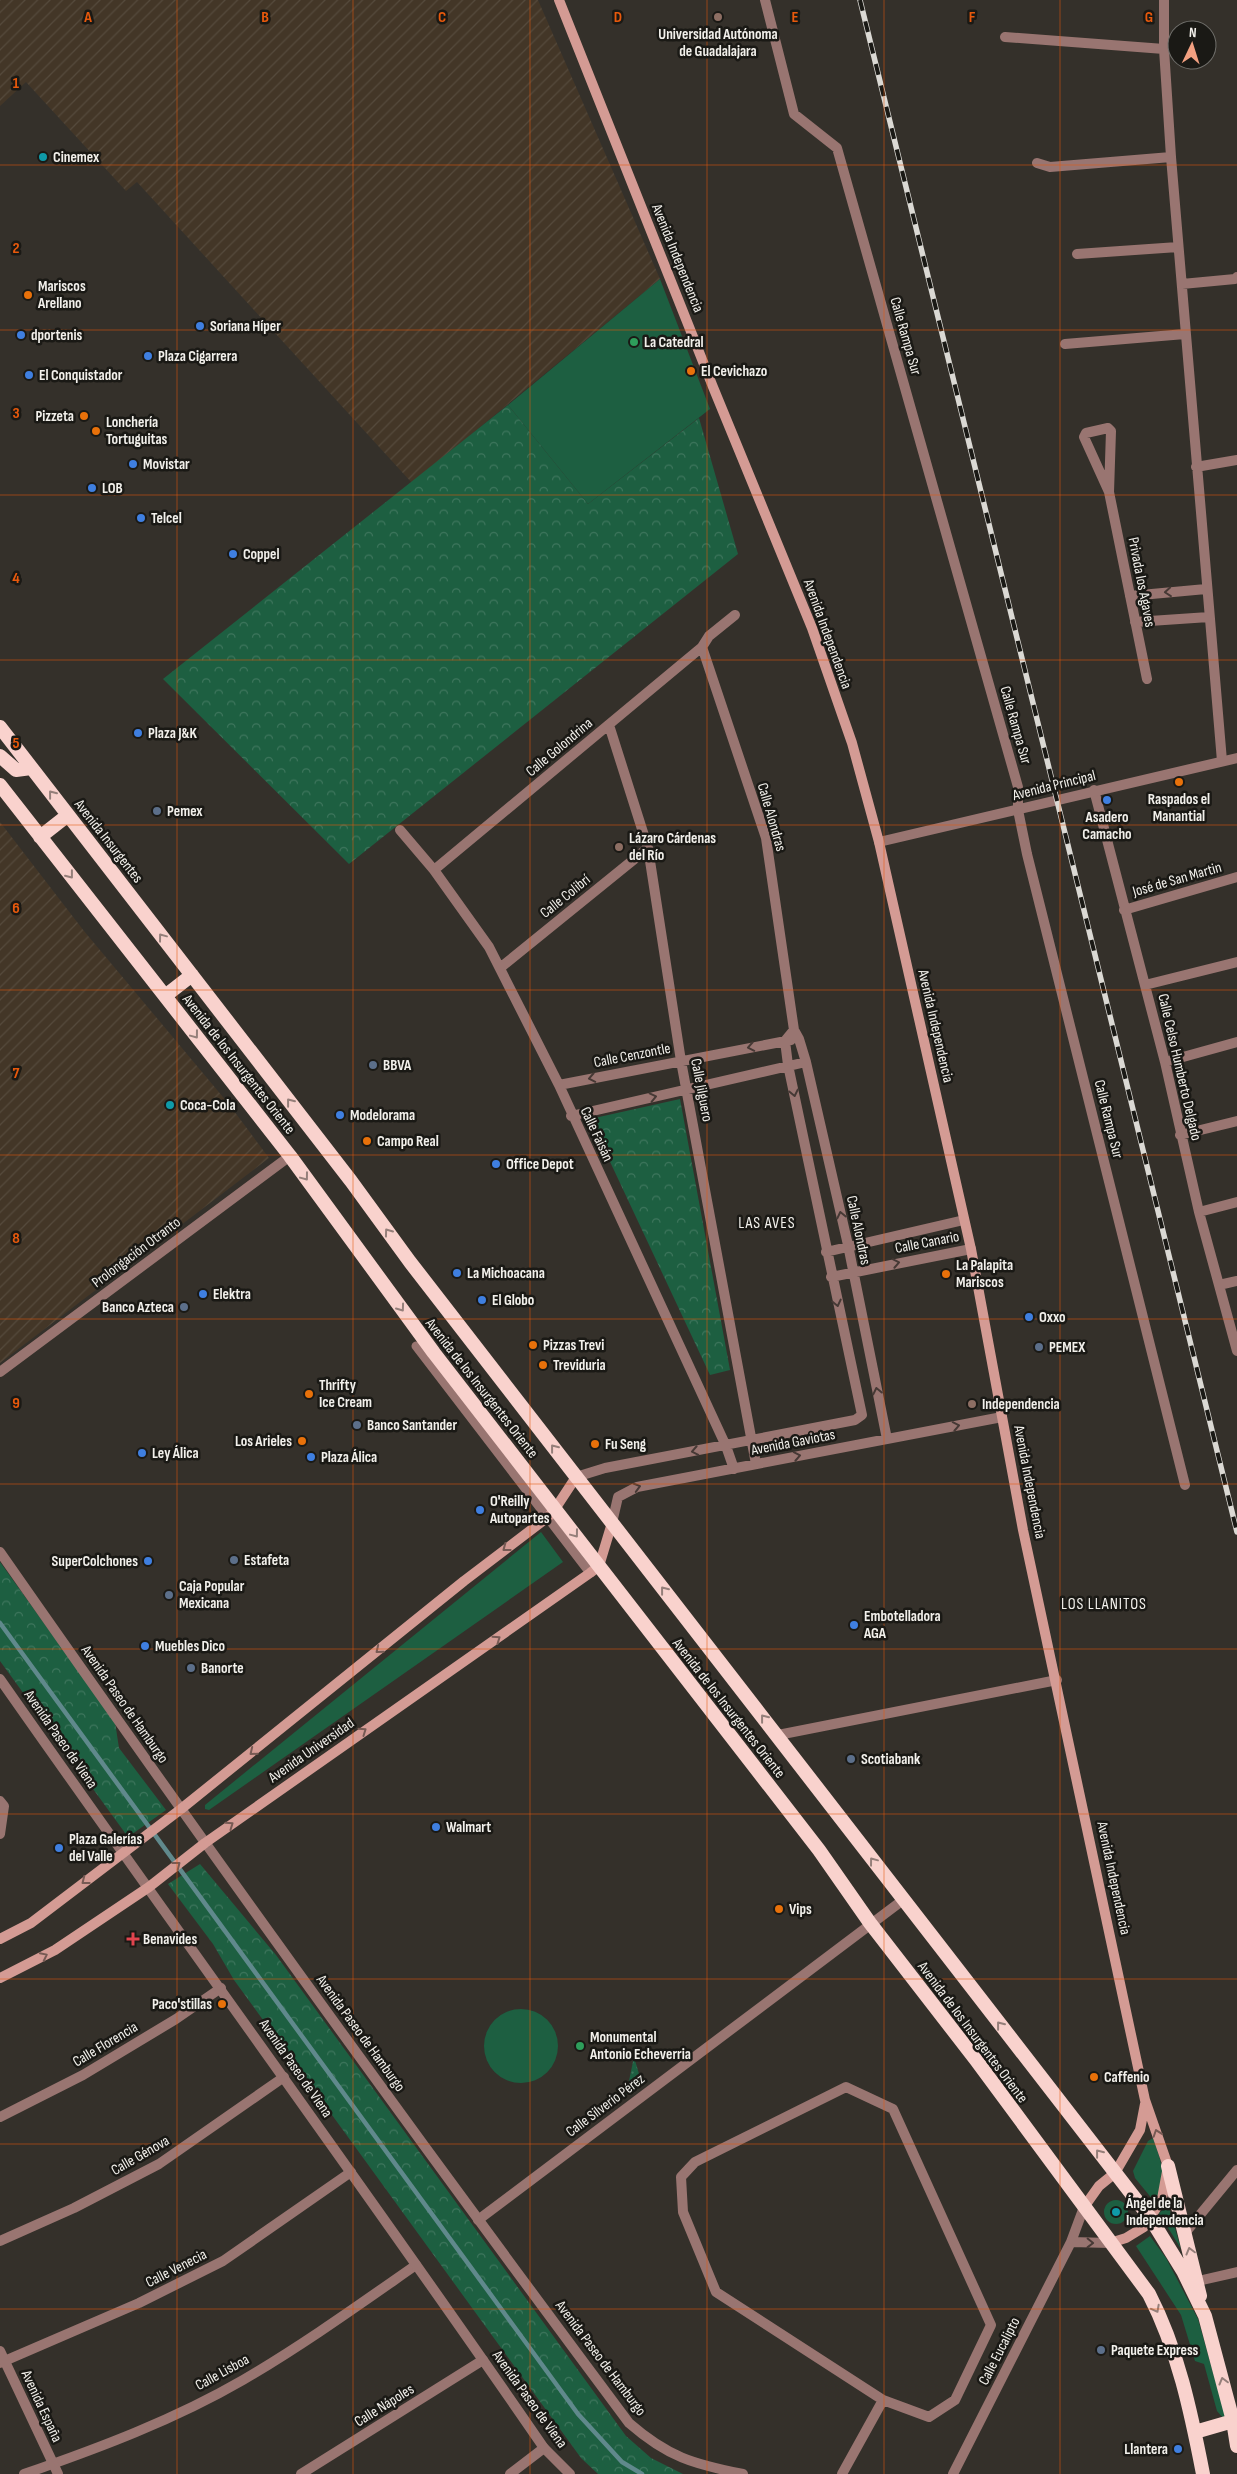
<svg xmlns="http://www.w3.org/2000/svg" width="1237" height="2474" font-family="'Sofia Sans Condensed',sans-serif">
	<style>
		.industrial { fill: url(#industrial-furrows) }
		.grass { fill: #1d5f41 }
		.forest { fill: url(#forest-crowns) }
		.garden { fill: url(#garden-dots) }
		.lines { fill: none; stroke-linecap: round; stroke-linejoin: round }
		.stream { stroke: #60898c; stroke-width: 4.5 }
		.pedestrian { stroke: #997571; stroke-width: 9 }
		.minor { stroke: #997571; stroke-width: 10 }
		.tertiary { stroke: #997571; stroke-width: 10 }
		.secondary { stroke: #d49b94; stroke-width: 10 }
		.trunk { stroke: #f9d2cd; stroke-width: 14 }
		.rail-casing { stroke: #dbd9d4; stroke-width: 5.5 }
		.rail { stroke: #1a1915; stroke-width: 4; stroke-dasharray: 11; stroke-linecap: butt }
		.oneway { stroke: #463935 }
		.oneway2 { stroke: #957f7a }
		.oneway3 { stroke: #775a54 }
		.grid { fill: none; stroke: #e8590c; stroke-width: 1; stroke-opacity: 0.55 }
		.education-dot { fill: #8d6e63; stroke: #1a1915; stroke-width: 2 }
		.culture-dot { fill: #0f9aa8; stroke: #1a1915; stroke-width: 2 }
		.food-dot { fill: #e8710a; stroke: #1a1915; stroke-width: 2 }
		.shop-dot { fill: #3f7fe0; stroke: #1a1915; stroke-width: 2 }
		.leisure-dot { fill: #2e9e5b; stroke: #1a1915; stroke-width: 2 }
		.service-dot { fill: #5c6f8a; stroke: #1a1915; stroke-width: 2 }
		.health-dot { fill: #e0444e; stroke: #1a1915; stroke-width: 2 }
		.labels { text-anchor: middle; stroke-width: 5; stroke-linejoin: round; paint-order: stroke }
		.poi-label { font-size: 15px; font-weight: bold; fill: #f2f0eb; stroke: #1a1915; text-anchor: start }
		.street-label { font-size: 15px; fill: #f2f0eb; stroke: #1a1915 }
		.neighbourhood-label { font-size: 16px; letter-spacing: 1px; fill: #f2f0eb; stroke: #1a1915 }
		.grid-label { font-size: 16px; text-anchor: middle; font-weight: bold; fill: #e8590c; stroke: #1a1915; stroke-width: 5; stroke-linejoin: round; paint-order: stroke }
	</style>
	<defs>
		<pattern id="industrial-furrows" width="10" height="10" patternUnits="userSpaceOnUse" patternTransform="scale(1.25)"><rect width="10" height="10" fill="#433627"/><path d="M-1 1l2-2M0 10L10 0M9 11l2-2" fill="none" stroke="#554a3c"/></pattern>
		<pattern id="forest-crowns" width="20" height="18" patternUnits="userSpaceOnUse" patternTransform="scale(1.25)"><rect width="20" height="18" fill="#1d5f41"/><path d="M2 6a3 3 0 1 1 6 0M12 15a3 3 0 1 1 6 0" fill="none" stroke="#3e765d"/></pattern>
		<pattern id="garden-dots" width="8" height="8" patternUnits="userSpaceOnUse" patternTransform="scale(1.25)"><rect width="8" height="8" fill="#1d5f41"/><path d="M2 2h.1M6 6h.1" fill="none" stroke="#3e765d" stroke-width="1.8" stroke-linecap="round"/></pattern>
	</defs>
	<rect width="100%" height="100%" fill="#34302a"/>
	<path class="industrial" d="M0,0H538L660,279L412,483L137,182L126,191L26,82L0,106Z
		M0,822L84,931L228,1103L269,1158L0,1363Z"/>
	<path class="grass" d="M660,279L710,409L588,504L508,405Z
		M541,1532L563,1562L209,1810L205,1809V1805Z
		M484 2046a37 37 0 1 1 74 0a37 37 0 1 1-74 0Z
		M1153,2138C1159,2155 1172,2187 1153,2200L1135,2178L1133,2171L1148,2141Z
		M1104 2212a12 12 0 1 1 24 0a12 12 0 1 1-24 0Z
		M1168,2206L1170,2211L1181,2249L1159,2213Z
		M1150,2236L1166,2258L1198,2319L1225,2415L1223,2418L1217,2411L1204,2364L1195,2361L1181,2315L1136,2246Z"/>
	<path class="forest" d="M508,405L588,504L699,418L738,554L349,864L163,679Z
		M680,1099L730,1370L710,1375L590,1119Z
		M0,1562L115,1722L119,1748L166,1810L128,1837L0,1661Z
		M200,1864L276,1955L626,2436L651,2458L683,2474H598L581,2458L234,1980L213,1944L168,1884Z"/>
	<path class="garden" d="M634,2057L642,2084L626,2095Z"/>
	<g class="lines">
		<path class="stream" d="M0,1623L578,2414L622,2462L642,2474"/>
		<path class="pedestrian" d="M416,1346L590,1573"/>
		<path class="minor" d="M765,0L794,114L837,148L1018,787V810L1027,854L1185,1485
			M1164,0V49L1171,157L1222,761
			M1005,37L1164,49
			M1037,163L1050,167L1171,157
			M1077,254L1178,247
			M1182,284L1235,279L1237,277
			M1065,344L1185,334
			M1196,467L1237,460
			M1109,492L1084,437L1086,433L1108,428L1111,431L1109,492L1147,679
			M1130,596L1206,589
			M1135,622L1209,617
			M702,647L766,838L794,1030L799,1039L806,1062L848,1245L887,1439
			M609,725L648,848L681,1061L756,1464
			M1094,790L1165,1062L1199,1212L1237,1351
			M400,830L434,870L489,947L559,1085L726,1446L734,1469
			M434,870L702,647L709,636L735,615
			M1124,910L1237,877
			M500,968L648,848
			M1145,985L1237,962
			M1165,1062L1237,1042
			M559,1085L791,1040
			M571,1116L806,1062
			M1180,1135L1237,1121
			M1199,1212L1237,1202
			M826,1252L964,1220
			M831,1277L971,1249
			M1219,1285L1237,1281
			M0,1372L290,1156
			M576,1477L605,1468L855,1420L862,1415L788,1065L785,1041L794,1030
			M612,1523L618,1497L637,1487L1002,1417
			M778,1735L1057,1680
			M0,1801L4,1806L0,1834
			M846,2087L893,2109L991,2325L955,2400L929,2417L883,2400L716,2292L683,2212L681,2177L695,2162Z
			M0,2117L83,2075L176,2019L221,1988
			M478,2220L903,1900
			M1185,2233L1237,2170
			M0,2241L74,2208L159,2164L284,2077
			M1071,2242L1110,2243
			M1198,2281L1237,2272
			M0,2363L139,2303L223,2261L351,2172
			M24,2474C99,2448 174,2420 243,2380C303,2345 360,2304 416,2265
			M301,2474L483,2360
			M510,2474L544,2448
			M842,2474L883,2400
			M953,2474L1071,2242L1084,2207"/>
		<path class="tertiary" d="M879,842L1237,758
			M0,1552C205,1846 415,2136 629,2423C668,2457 693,2464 743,2474
			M0,1679C180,1936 366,2189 544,2448L570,2474
			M0,2351L58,2474"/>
		<path class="secondary" d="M559,0L713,387L812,628L852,743L879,842L971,1249L1023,1530L1145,2100L1168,2166L1162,2199L1144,2227L1126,2238L1110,2243
			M0,1939L31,1923L181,1809L464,1581L548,1517L555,1509L576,1477
			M0,1978L55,1950L149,1887L205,1843L590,1573L599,1566L612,1523
			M1084,2207L1099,2186L1115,2173L1140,2130L1145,2104"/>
		<path class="trunk" d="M0,727L351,1181L410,1262L1151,2219L1183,2271L1205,2316L1233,2421L1237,2446
			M0,756L16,770L31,768
			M0,785L290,1156L434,1353L819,1850L870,1923L976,2060L1149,2294C1178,2350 1191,2412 1203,2474
			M40,837L68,815
			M165,996L192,975
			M1168,2166L1200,2296
			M1195,2432L1233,2421"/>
		<defs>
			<path id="rail" d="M860,0L1237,1532"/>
		</defs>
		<use href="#rail" class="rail-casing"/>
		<use href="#rail" class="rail"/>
	</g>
	<defs><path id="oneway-chevron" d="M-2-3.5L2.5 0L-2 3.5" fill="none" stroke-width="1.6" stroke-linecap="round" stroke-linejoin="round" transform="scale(1.25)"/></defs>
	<g class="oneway">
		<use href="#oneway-chevron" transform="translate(1168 592) rotate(175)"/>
		<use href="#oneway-chevron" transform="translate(751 1047) rotate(169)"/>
		<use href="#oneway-chevron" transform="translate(592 1078) rotate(169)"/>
		<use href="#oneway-chevron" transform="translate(794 1093) rotate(78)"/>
		<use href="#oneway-chevron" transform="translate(653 1097) rotate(-13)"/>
		<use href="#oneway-chevron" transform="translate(841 1215) rotate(-103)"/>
		<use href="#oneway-chevron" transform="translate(896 1263) rotate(-11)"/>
		<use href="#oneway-chevron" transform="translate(837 1303) rotate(77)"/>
		<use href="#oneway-chevron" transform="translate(877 1391) rotate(-102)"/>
		<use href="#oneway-chevron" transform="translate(956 1426) rotate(-11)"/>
		<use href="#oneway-chevron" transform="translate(695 1451) rotate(169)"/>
		<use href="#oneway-chevron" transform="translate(797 1456) rotate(-11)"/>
		<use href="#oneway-chevron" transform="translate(637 1487) rotate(-16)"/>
		<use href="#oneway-chevron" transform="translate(1090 2243) rotate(1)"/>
	</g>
	<g class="oneway2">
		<use href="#oneway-chevron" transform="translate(52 794) rotate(-128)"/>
		<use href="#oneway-chevron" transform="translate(70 875) rotate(52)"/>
		<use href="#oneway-chevron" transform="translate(162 937) rotate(-127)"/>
		<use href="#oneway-chevron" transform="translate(195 1035) rotate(53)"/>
		<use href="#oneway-chevron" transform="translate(290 1102) rotate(-128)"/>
		<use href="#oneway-chevron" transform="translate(305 1177) rotate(53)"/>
		<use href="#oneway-chevron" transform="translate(388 1232) rotate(-126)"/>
		<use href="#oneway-chevron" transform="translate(401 1308) rotate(54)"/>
		<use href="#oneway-chevron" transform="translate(554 1448) rotate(-128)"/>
		<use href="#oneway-chevron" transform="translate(575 1534) rotate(53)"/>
		<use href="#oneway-chevron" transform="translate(664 1590) rotate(-128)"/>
		<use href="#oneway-chevron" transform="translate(764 1718) rotate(-128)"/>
		<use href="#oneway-chevron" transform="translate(873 1861) rotate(-127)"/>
		<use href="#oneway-chevron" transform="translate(1000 2025) rotate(-128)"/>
		<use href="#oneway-chevron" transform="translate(1099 2153) rotate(-128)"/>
		<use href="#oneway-chevron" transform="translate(1190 2251) rotate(-105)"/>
		<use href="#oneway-chevron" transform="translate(1156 2309) rotate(62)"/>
		<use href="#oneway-chevron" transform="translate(1223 2381) rotate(-105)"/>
	</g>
	<g class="oneway3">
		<use href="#oneway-chevron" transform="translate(506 1548) rotate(143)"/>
		<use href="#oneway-chevron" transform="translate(497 1639) rotate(-35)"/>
		<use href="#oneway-chevron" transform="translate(379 1650) rotate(141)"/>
		<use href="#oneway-chevron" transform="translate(363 1731) rotate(-35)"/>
		<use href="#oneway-chevron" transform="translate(253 1752) rotate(141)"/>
		<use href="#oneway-chevron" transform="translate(230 1825) rotate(-35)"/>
		<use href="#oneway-chevron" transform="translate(177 1865) rotate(-38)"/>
		<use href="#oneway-chevron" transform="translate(85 1881) rotate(142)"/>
		<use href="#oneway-chevron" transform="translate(44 1956) rotate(-26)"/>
		<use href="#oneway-chevron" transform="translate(1157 2133) rotate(-109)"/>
	</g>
	<path class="grid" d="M177,0V2474M353,0V2474M530,0V2474M707,0V2474M884,0V2474M1060,0V2474M0,165H1237M0,330H1237M0,495H1237M0,660H1237M0,825H1237M0,990H1237M0,1155H1237M0,1319H1237M0,1484H1237M0,1649H1237M0,1814H1237M0,1979H1237M0,2144H1237M0,2309H1237"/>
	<g class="education-dot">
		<circle cx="718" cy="17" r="5"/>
		<circle cx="619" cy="847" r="5"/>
		<circle cx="972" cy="1404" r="5"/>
	</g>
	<g class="culture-dot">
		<circle cx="43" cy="157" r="5"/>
		<circle cx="170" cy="1105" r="5"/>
		<circle cx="1116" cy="2212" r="5"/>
	</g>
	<g class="food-dot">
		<circle cx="28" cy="295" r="5"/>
		<circle cx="691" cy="371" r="5"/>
		<circle cx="84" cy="416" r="5"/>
		<circle cx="96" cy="431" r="5"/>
		<circle cx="1179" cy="782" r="5"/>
		<circle cx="367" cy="1141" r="5"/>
		<circle cx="946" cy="1274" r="5"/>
		<circle cx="533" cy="1345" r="5"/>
		<circle cx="543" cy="1365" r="5"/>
		<circle cx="309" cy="1394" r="5"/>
		<circle cx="302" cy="1441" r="5"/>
		<circle cx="595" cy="1444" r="5"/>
		<circle cx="779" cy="1909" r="5"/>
		<circle cx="222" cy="2004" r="5"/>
		<circle cx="1094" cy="2077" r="5"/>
	</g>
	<g class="shop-dot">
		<circle cx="200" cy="326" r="5"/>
		<circle cx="21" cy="335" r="5"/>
		<circle cx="148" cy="356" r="5"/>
		<circle cx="29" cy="375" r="5"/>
		<circle cx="133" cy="464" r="5"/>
		<circle cx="92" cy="488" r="5"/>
		<circle cx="141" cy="518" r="5"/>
		<circle cx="233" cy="554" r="5"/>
		<circle cx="138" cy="733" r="5"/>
		<circle cx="1107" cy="800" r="5"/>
		<circle cx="340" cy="1115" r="5"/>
		<circle cx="496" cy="1164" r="5"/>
		<circle cx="457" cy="1273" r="5"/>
		<circle cx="203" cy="1294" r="5"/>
		<circle cx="482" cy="1300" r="5"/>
		<circle cx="1029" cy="1317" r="5"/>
		<circle cx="142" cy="1453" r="5"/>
		<circle cx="311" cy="1457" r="5"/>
		<circle cx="480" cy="1510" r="5"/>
		<circle cx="148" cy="1561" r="5"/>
		<circle cx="854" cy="1625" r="5"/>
		<circle cx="145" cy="1646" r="5"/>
		<circle cx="436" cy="1827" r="5"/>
		<circle cx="59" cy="1848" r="5"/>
		<circle cx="1178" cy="2449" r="5"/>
	</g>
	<g class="leisure-dot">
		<circle cx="634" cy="342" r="5"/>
		<circle cx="580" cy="2046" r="5"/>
	</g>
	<g class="service-dot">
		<circle cx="157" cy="811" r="5"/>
		<circle cx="373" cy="1065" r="5"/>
		<circle cx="184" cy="1307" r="5"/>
		<circle cx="1039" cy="1347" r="5"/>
		<circle cx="357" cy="1425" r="5"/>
		<circle cx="234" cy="1560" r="5"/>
		<circle cx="169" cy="1595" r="5"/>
		<circle cx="191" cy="1668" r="5"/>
		<circle cx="851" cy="1759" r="5"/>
		<circle cx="1101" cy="2350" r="5"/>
	</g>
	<path class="health-dot" d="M130.5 1931.5h5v5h5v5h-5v5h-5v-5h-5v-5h5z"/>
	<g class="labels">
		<g class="poi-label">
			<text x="718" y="39" text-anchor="middle">Universidad Autónoma<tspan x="718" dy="17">de Guadalajara</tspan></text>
			<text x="53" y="162">Cinemex</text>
			<text x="38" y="291">Mariscos<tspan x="38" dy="17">Arellano</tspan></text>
			<text x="210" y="331">Soriana Híper</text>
			<text x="31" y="340">dportenis</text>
			<text x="644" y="347">La Catedral</text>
			<text x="158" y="361">Plaza Cigarrera</text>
			<text x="701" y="376">El Cevichazo</text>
			<text x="39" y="380">El Conquistador</text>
			<text x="74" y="421" text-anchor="end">Pizzeta</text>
			<text x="106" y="427">Lonchería<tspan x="106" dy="17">Tortuguitas</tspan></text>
			<text x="143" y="469">Movistar</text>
			<text x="102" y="493">LOB</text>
			<text x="151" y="523">Telcel</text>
			<text x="243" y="559">Coppel</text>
			<text x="148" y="738">Plaza J&amp;K</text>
			<text x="1179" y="804" text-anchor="middle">Raspados el<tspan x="1179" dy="17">Manantial</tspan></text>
			<text x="167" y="816">Pemex</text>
			<text x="1107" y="822" text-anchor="middle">Asadero<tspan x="1107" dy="17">Camacho</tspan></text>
			<text x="629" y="843">Lázaro Cárdenas<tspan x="629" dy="17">del Río</tspan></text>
			<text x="383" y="1070">BBVA</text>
			<text x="180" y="1110">Coca-Cola</text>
			<text x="350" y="1120">Modelorama</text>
			<text x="377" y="1146">Campo Real</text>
			<text x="506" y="1169">Office Depot</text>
			<text x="956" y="1270">La Palapita<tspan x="956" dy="17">Mariscos</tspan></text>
			<text x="467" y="1278">La Michoacana</text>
			<text x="213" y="1299">Elektra</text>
			<text x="492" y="1305">El Globo</text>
			<text x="174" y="1312" text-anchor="end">Banco Azteca</text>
			<text x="1039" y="1322">Oxxo</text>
			<text x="543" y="1350">Pizzas Trevi</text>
			<text x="1049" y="1352">PEMEX</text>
			<text x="553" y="1370">Treviduria</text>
			<text x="319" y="1390">Thrifty<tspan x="319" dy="17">Ice Cream</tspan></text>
			<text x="982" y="1409">Independencia</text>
			<text x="367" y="1430">Banco Santander</text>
			<text x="292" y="1446" text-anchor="end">Los Arieles</text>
			<text x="605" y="1449">Fu Seng</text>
			<text x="152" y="1458">Ley Álica</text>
			<text x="321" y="1462">Plaza Álica</text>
			<text x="490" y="1506">O'Reilly<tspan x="490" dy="17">Autopartes</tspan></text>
			<text x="244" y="1565">Estafeta</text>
			<text x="138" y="1566" text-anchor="end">SuperColchones</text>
			<text x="179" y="1591">Caja Popular<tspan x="179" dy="17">Mexicana</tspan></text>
			<text x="864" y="1621">Embotelladora<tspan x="864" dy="17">AGA</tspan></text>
			<text x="155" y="1651">Muebles Dico</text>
			<text x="201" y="1673">Banorte</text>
			<text x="861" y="1764">Scotiabank</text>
			<text x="446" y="1832">Walmart</text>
			<text x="69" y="1844">Plaza Galerías<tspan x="69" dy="17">del Valle</tspan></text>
			<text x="789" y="1914">Vips</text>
			<text x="143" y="1944">Benavides</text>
			<text x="212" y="2009" text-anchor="end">Paco'stillas</text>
			<text x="590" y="2042">Monumental<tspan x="590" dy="17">Antonio Echeverria</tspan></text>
			<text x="1104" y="2082">Caffenio</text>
			<text x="1126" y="2208">Ángel de la<tspan x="1126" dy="17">Independencia</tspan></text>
			<text x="1111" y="2355">Paquete Express</text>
			<text x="1168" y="2454" text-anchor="end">Llantera</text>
		</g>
		<g class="street-label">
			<text transform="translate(678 258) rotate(68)" y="5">Avenida Independencia</text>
			<text transform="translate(906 336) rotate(74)" y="5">Calle Rampa Sur</text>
			<text transform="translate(1142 582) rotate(79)" y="5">Privada los Agaves</text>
			<text transform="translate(828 634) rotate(70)" y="5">Avenida Independencia</text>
			<text transform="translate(1016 725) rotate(74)" y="5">Calle Rampa Sur</text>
			<text transform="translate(559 747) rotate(-40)" y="5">Calle Golondrina</text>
			<text transform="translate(1054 785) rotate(-14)" y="5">Avenida Principal</text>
			<text transform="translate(772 817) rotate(74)" y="5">Calle Alondras</text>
			<text transform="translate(109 841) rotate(52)" y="5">Avenida Insurgentes</text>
			<text transform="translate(1177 879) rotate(-16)" y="5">José de San Martin</text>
			<text transform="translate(565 896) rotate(-39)" y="5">Calle Colibrí</text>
			<text transform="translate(936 1026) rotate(77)" y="5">Avenida Independencia</text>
			<text transform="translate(632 1055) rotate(-11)" y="5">Calle Cenzontle</text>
			<text transform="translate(239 1064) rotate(52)" y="5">Avenida de los Insurgentes Oriente</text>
			<text transform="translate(1180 1067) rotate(77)" y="5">Calle Celso Humberto Delgado</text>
			<text transform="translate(702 1090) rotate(79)" y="5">Calle Jilguero</text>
			<text transform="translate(1109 1119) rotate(76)" y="5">Calle Rampa Sur</text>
			<text transform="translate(597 1134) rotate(65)" y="5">Calle Faisán</text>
			<text transform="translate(859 1230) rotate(78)" y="5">Calle Alondras</text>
			<text transform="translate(927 1242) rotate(-11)" y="5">Calle Canario</text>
			<text transform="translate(136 1252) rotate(-37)" y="5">Prolongación Otranto</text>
			<text transform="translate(482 1388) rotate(52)" y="5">Avenida de los Insurgentes Oriente</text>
			<text transform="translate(793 1442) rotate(-11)" y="5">Avenida Gaviotas</text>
			<text transform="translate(1030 1482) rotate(79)" y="5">Avenida Independencia</text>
			<text transform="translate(125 1704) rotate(55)" y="5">Avenida Paseo de Hamburgo</text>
			<text transform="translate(729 1708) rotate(52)" y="5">Avenida de los Insurgentes Oriente</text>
			<text transform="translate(61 1739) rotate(55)" y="5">Avenida Paseo de Viena</text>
			<text transform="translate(311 1750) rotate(-35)" y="5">Avenida Universidad</text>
			<text transform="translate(1114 1878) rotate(78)" y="5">Avenida Independencia</text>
			<text transform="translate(973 2032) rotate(53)" y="5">Avenida de los Insurgentes Oriente</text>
			<text transform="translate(361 2033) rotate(54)" y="5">Avenida Paseo de Hamburgo</text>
			<text transform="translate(105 2044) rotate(-31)" y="5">Calle Florencia</text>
			<text transform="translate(296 2068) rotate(55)" y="5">Avenida Paseo de Viena</text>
			<text transform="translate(605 2105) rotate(-37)" y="5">Calle Silverio Pérez</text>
			<text transform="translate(140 2155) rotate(-30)" y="5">Calle Génova</text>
			<text transform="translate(176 2268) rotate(-27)" y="5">Calle Venecia</text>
			<text transform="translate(999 2351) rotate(-63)" y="5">Calle Eucalipto</text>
			<text transform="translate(601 2358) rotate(53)" y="5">Avenida Paseo de Hamburgo</text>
			<text transform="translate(222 2372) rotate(-29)" y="5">Calle Lisboa</text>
			<text transform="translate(530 2399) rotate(54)" y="5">Avenida Paseo de Viena</text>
			<text transform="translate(384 2405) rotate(-32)" y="5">Calle Nápoles</text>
			<text transform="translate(42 2406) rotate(65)" y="5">Avenida España</text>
		</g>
		<g class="neighbourhood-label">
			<text x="767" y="1228">LAS AVES</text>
			<text x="1104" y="1609">LOS LLANITOS</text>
		</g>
	</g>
	<g class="grid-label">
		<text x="88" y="22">A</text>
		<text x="265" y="22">B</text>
		<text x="442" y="22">C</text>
		<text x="618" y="22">D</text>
		<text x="795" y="22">E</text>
		<text x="972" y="22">F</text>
		<text x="1149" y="22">G</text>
		<text x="16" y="88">1</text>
		<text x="16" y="253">2</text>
		<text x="16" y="418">3</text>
		<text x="16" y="583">4</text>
		<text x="16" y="748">5</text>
		<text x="16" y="913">6</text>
		<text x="16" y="1078">7</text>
		<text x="16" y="1243">8</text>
		<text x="16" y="1408">9</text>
	</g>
	<g transform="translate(1192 45) rotate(4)"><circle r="24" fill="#1a1915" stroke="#706f6b"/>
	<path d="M0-4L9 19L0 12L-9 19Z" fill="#f2a081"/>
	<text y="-8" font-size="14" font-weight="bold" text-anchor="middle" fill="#f2f0eb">N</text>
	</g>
</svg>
